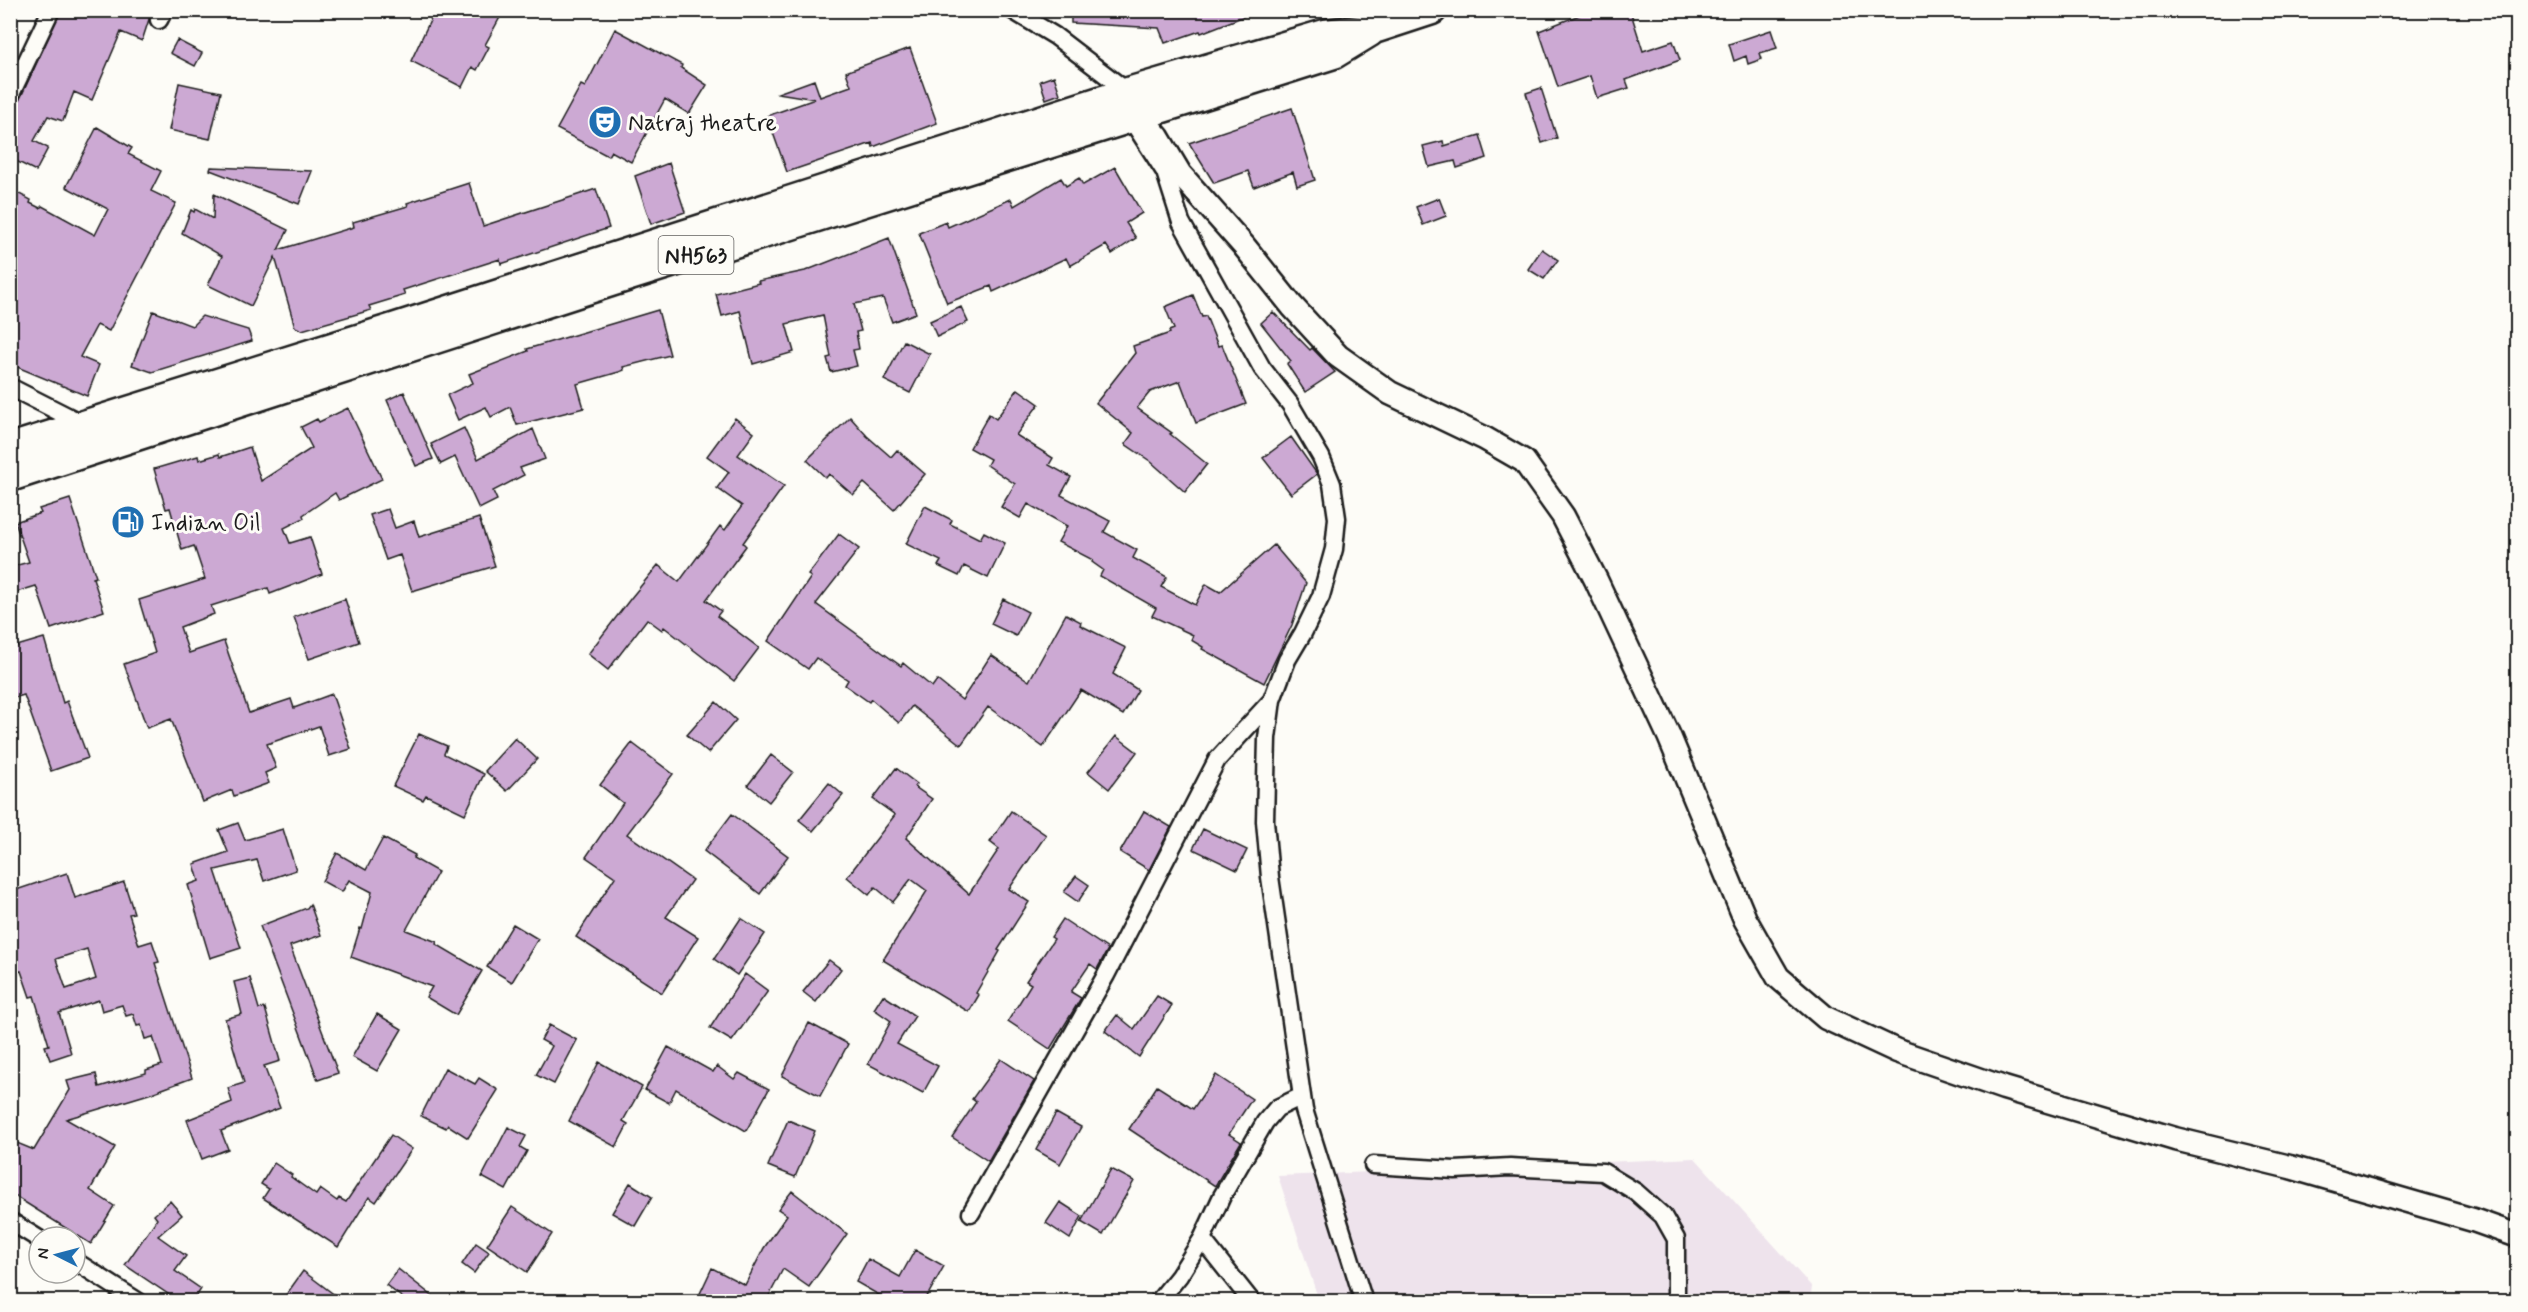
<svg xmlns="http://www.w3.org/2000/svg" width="2528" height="1312" font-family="Mynerve,sans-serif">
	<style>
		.built { fill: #eee3ec }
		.building { fill: #cca9d3; stroke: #1c1c1c; stroke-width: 1.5; fill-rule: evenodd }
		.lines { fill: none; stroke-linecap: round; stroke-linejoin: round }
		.street-casing { stroke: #1c1c1c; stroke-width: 21 }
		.secondary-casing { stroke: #1c1c1c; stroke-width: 27 }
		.highway-casing { stroke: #1c1c1c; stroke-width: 33 }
		.street { stroke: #fdfcf7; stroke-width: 16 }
		.secondary { stroke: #fdfcf7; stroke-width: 22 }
		.highway { stroke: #fdfcf7; stroke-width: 28 }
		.labels { text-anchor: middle; stroke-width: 6; stroke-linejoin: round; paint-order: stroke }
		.shield { fill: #fdfcf7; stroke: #605f5e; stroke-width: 1.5 }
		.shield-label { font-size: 22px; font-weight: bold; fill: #1c1c1c }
		.poi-label { font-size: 24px; fill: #1c1c1c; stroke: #fdfcf7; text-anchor: start }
	</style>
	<rect width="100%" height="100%" fill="#fdfcf7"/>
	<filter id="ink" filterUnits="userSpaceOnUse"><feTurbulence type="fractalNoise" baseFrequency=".0167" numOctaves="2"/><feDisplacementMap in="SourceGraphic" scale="12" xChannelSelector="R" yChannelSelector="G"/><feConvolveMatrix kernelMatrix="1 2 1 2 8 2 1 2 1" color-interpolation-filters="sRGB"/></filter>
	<g filter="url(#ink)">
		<path class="built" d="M1695,1158L1812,1287L1810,1301H1319L1278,1176Z"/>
		<path class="building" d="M61,10H152L142,41L121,32L92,100L74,92L63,121L48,116L34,141L48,148L36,171L10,158V106L19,101Z
			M435,10H504L485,45L489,47L477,70L472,67L462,87L411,61Z
			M1071,10H1255V12L1201,33L1200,31L1165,43L1159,28L1071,23Z
			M1592,10H1630L1643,51L1673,41L1680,60L1626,80L1629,88L1597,98L1590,76L1558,87L1539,31Z
			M615,29L682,65L681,68L707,85L689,114L665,99L631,162L611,151L608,156L557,129L581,85L585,87Z
			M1771,30L1777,48L1760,53L1762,59L1748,64L1746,56L1734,61L1729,44Z
			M177,40L202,53L195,66L170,53Z
			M910,48L937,123L873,147L872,143L787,172L767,116L815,99L778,93L814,80L820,97L851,86L846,72Z
			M1054,76L1060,94L1046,99L1040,81Z
			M179,83L221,92L210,139L169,130Z
			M1541,88L1557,138L1542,143L1526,93Z
			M1292,108L1315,180L1297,186L1293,172L1254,187L1248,171L1214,183L1189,143Z
			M97,127L132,148L128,154L161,171L151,191L176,203L109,331L97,325L80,357L99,365L87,396L10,364V189L31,200L30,203L40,208L42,206L95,235L108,209L66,187Z
			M1480,135L1487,158L1457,168L1455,161L1429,167L1423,146L1443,141L1444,146Z
			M669,163L685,212L651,224L635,176Z
			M211,167L312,171L299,204L210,170Z
			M1115,167L1142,213L1126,223L1136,238L1112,254L1106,245L1070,266L1066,258L993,292L991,286L947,303L919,233L946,222L948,227L1011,199L1014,206L1061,178L1066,186L1079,178L1083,185Z
			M469,183L483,226L596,189L609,228L501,264L500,259L403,290L405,295L369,306L371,310L302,330L295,327L275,257L251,306L208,285L222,256L182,233L191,210L194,212L195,209L213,219L214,194L288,230L278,250L354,227L353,222L408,206L407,203Z
			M1439,198L1446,216L1423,225L1416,207Z
			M889,238L916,313L892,322L883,298L854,304L861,331L856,332L859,349L853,350L857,366L831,372L827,358L831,357L823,315L786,324L794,352L753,364L740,311L722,316L716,294L759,283L758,281L805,271Z
			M1542,249L1558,260L1544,279L1528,269Z
			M1193,295L1202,317L1206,316L1218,346L1222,345L1246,404L1196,423L1180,381L1150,392L1137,408L1172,433L1170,434L1207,464L1185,492L1150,461L1125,444L1133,433L1096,403L1135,353L1133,346L1170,333L1169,331L1174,329L1165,307Z
			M961,307L968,322L937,337L930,321Z
			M658,310L670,355L623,367L624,370L619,372L577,384L584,408L517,425L510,407L491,417L486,407L458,420L447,395L473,383L469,374L528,351L527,349Z
			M153,311L192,326L202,316L248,330L252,341L152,372L132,365Z
			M1273,312L1310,350L1312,348L1335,372L1305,392L1287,364L1291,361L1261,323Z
			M904,341L930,354L910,393L884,380Z
			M1018,389L1039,404L1016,435L1053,458L1049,465L1071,477L1061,495L1110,521L1104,532L1137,550L1133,558L1167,577L1161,587L1195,605L1206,584L1220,592L1274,545L1306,583L1292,625L1264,683L1202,649L1203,647L1191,640L1193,635L1152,616L1156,608L1100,576L1103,570L1092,562L1093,560L1058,542L1067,526L1028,504L1020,518L1001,507L1015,484L987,465L990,459L970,448L989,414L996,419Z
			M404,392L433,459L416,466L387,400Z
			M348,408L382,479L339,500L335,493L303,515L304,518L284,528L290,543L310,537L322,574L270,594L268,588L211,606L214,614L180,627L189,653L224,641L249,713L291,699L294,708L332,694L351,749L329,756L319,726L267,744L276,768L265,773L269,783L234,796L232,790L203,802L171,719L147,728L124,664L155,653L139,600L205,579L194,546L182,550L170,508L166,509L154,469L198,456L199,460L219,454L220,457L250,447L261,481L312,448L301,427L317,419L319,422Z
			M850,417L867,436L891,457L897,450L925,474L894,510L864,483L853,495L829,474L826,478L807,460Z
			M735,418L754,433L738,455L784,486L743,543L746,546L706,600L721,611L717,616L759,648L734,681L664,627L662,630L647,619L608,670L588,654L631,598L658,565L679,582L720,526L725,530L742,506L717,488L729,472L707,456Z
			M464,428L478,459L533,429L545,459L520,468L524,475L493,491L497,500L479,509L455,457L441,464L431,444Z
			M1291,437L1317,474L1291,494L1263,458Z
			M70,499L96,577L93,578L104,611L51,629L36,586L10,594V567L29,562L15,522L41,513L39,509Z
			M925,506L952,520L950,524L980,539L984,532L1005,543L988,578L964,566L959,576L938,566L941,561L906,544Z
			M388,509L395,528L414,521L419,537L479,518L495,566L412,591L400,555L386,560L370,515Z
			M839,534L859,549L816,604L901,666L903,663L932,687L937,680L962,700L991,655L1029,681L1066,614L1081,622L1080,625L1126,648L1113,674L1138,690L1123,715L1081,690L1043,747L988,707L961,745L912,706L899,723L871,699L869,702L845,685L848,680L816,658L808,669L768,641L811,577L808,575Z
			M345,599L359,642L309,659L294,617Z
			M1003,599L1028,612L1016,636L991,624Z
			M44,638L63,703L67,701L88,758L51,771L24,695L10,699V648Z
			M716,702L736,720L708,753L687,735Z
			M419,734L447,746L444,754L484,774L465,814L426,795L423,800L393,786Z
			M1116,736L1137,752L1109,789L1088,772Z
			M515,738L537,759L507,791L485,771Z
			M632,743L673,774L627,834L692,880L666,917L698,937L662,993L576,937L615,877L586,857L623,803L600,785Z
			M771,755L793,772L769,802L748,785Z
			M896,768L917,784L915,787L932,799L906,838L969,894L999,849L990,842L1011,811L1046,835L1009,889L1029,902L998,950L1000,951L976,993L979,995L969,1012L883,960L927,891L911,879L893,902L875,887L869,895L847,877L895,815L873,799Z
			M829,783L843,795L813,831L799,820Z
			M1144,811L1171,827L1149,870L1120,852Z
			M732,814L788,856L760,894L704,851Z
			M238,823L245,840L283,829L296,870L264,881L257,860L215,870L241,948L210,958L188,885L199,881L194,864L228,852L219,830Z
			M1203,829L1247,850L1237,870L1193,849Z
			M383,838L415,855L413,858L438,872L406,930L437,942L436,944L482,971L456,1015L426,997L432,987L351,957L360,928L362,929L372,892L349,880L342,892L322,881L337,853L366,870Z
			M67,873L75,898L124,882L134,913L129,914L139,945L152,941L159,962L155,963L192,1078L149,1094L66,1119L115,1147L90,1190L114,1206L91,1244L10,1193V1140L34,1150L70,1090L67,1081L96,1074L99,1087L146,1073V1070L162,1065L153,1037L145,1039L141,1025L137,1026L133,1014L126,1016L122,1005L102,1011L99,1000L59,1013L71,1053L50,1060L45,1046L49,1045L34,996L30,997L21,971L10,974V892ZM87,949L96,979L66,989L56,959Z
			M1076,876L1089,885L1078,902L1064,892Z
			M310,904L321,935L290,946L338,1073L318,1080L260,926L307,908Z
			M741,918L765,934L737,975L714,959Z
			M1063,919L1108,949L1097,969L1090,964L1071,992L1081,998L1050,1049L1008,1021L1031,984L1026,981L1054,939L1051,937Z
			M513,924L538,939L512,982L487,967Z
			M829,960L841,969L816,1002L803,992Z
			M745,974L768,991L732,1041L710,1028Z
			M250,978L259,1009L265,1008L280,1061L264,1066L280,1108L221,1131L228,1149L202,1159L187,1120L232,1102L228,1088L244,1083L225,1019L242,1014L234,982Z
			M883,995L915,1016L897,1044L938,1066L923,1093L868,1064L891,1021L874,1009Z
			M1157,996L1172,1005L1139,1057L1105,1031L1117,1015L1134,1029Z
			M377,1014L402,1029L377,1071L352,1057Z
			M809,1023L848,1044L820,1096L782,1076Z
			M549,1025L577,1040L554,1084L536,1075L552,1046L541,1040Z
			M668,1047L713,1072L717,1066L734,1079L739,1073L769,1089L746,1131L676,1089L669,1103L645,1090Z
			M1001,1059L1034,1081L988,1161L952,1137L976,1102L972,1099Z
			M599,1062L642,1087L623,1121L628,1124L616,1147L569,1121Z
			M445,1068L475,1084L479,1078L498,1090L468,1138L448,1125L446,1128L421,1116Z
			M1216,1075L1252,1099L1229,1134L1241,1142L1215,1186L1129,1129L1157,1086L1193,1109Z
			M1056,1113L1081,1127L1060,1164L1036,1150Z
			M788,1120L815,1131L795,1177L768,1166Z
			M508,1127L526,1136L520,1147L527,1151L506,1190L482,1177Z
			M391,1135L412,1149L376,1202L369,1197L338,1247L263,1198L269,1189L261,1184L274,1163L292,1175L291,1177L316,1195L320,1189L337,1201L339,1198L346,1202Z
			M1111,1169L1134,1181L1103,1235L1081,1222Z
			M630,1183L652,1197L635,1226L612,1213Z
			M792,1191L847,1234L809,1287L783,1269L769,1296L779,1302H696L712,1268L745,1285L764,1248L787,1215L778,1209Z
			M170,1201L182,1215L158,1236L186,1256L175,1271L201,1289L193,1302H180L125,1265L157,1219L154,1215Z
			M1060,1202L1082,1216L1070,1239L1046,1223Z
			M512,1207L552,1234L527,1272L487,1245Z
			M476,1243L489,1252L474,1273L462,1264Z
			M915,1250L944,1266L924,1302H891L856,1282L868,1259L900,1277Z
			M398,1269L440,1302H408L386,1285Z
			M303,1271L344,1302H281Z"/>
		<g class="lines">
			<defs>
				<path id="street" d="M1012,10L1055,36L1128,92
					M159,20L164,10
					M10,96L51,10
					M1131,119L1165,172L1181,222L1262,368L1290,404L1321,457L1332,484L1337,518L1334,549L1321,596L1303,633L1287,660L1272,700L1267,738L1265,821L1270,877L1304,1110L1364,1302
					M10,387L85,425
					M1373,1165L1455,1170L1510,1167L1603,1172L1636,1192L1663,1216L1676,1239V1302
					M971,1213L1106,975L1217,760L1272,700
					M10,1221L39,1239
					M1202,1239L1252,1302
					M75,1261L139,1302
					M1158,1302L1179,1276L1202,1239L1222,1196L1265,1122L1277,1108L1302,1096"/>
				<path id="secondary" d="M1133,101L1139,115L1158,137L1180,174L1244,246L1292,306L1338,356L1390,393L1484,438L1524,461L1563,516L1596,580L1669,736L1745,919L1778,977L1826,1018L1897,1051L2004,1088L2175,1139L2290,1167L2473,1220L2518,1236"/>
				<path id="highway" d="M10,448L393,328L1128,92L1325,34L1377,28L1432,10
					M10,477L617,280L1334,54L1370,32"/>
			</defs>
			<use href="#street" class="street-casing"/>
			<use href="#secondary" class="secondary-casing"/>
			<use href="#highway" class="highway-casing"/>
			<use href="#street" class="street"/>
			<use href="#secondary" class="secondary"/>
			<use href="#highway" class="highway"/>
		</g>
	</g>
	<defs>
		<symbol id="theatre-disc" viewBox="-11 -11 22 22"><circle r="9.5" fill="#1f6fb2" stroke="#fdfcf7"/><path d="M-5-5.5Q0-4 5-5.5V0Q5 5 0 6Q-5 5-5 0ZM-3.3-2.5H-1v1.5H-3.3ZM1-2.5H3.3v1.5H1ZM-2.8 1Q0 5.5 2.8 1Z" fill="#fff"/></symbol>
		<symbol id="fuel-disc" viewBox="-11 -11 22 22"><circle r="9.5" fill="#1f6fb2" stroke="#fdfcf7"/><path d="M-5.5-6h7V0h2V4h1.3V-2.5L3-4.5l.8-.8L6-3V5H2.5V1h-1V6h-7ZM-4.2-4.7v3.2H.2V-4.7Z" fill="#fff"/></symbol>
	</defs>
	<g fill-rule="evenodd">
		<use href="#theatre-disc" x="586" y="103" width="38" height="38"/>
		<use href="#fuel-disc" x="109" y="503" width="38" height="38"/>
	</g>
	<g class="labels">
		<rect class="shield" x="658.5" y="236" width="75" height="38" rx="4.5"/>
		<g class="shield-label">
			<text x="696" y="263">NH563</text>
		</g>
		<g class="poi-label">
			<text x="628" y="130">Natraj theatre</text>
			<text x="151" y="530">Indian Oil</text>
		</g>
	</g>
	<rect width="2528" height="1312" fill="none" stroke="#fdfcf7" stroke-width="36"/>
	<rect x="18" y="18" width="2492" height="1276" fill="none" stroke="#1c1c1c" stroke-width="2" filter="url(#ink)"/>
	<g transform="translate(57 1255) rotate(276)"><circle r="28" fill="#fdfcf7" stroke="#a3a29f" stroke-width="1.5"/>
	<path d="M0-4.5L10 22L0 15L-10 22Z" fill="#1f6fb2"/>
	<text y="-9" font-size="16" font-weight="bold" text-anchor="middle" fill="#1c1c1c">N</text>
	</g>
</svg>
